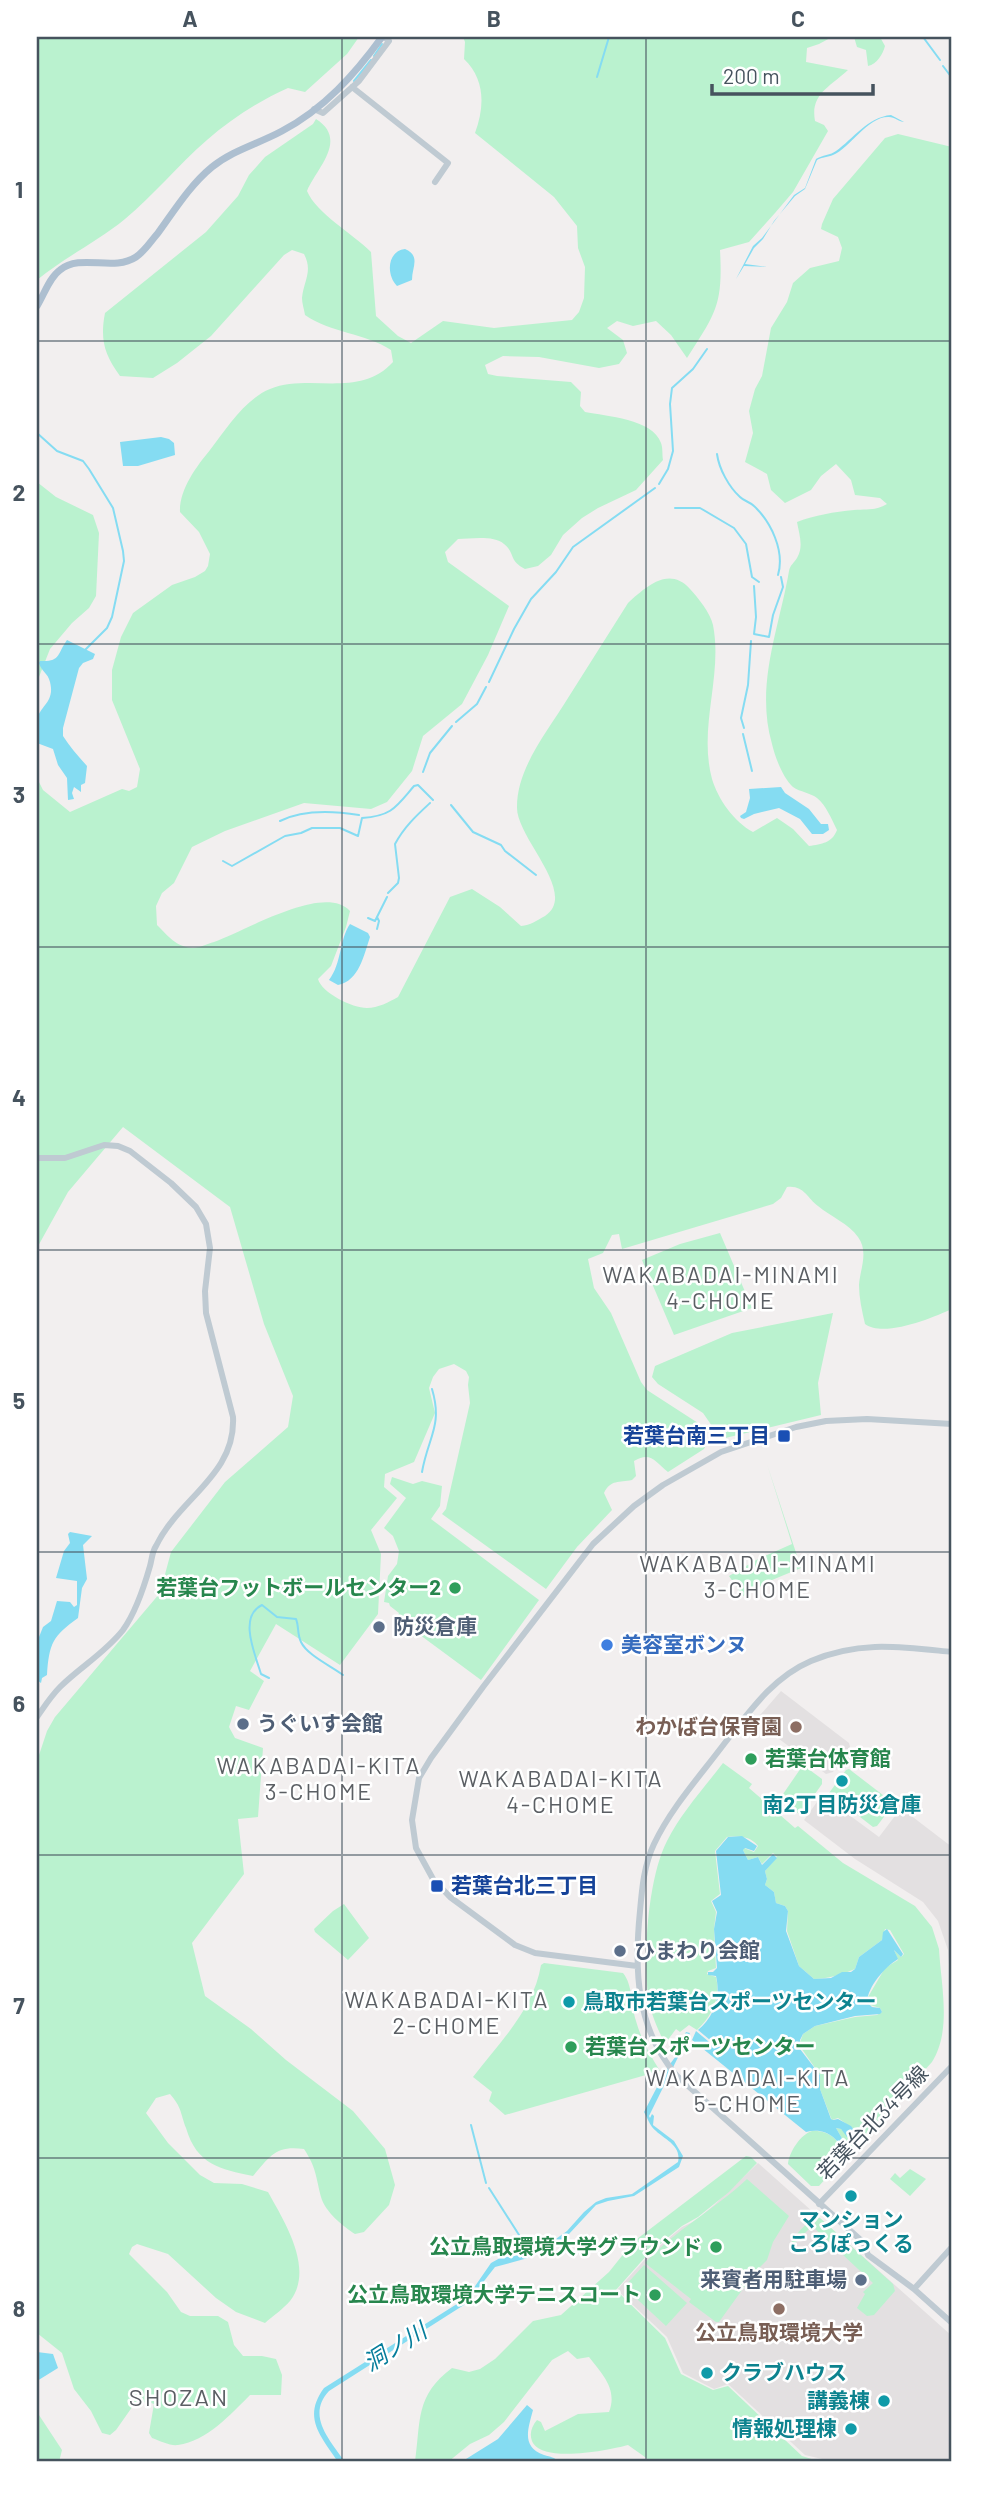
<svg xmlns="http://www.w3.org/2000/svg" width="989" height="2499" font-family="Barlow,'Noto Sans JP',sans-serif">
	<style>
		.education { fill: #e3e0e1 }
		.green { fill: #baf2cf }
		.water { fill: #85dcf2 }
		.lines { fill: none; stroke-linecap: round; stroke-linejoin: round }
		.stream { stroke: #85dcf2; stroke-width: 2 }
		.minor { stroke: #bfcad2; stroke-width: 6 }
		.major { stroke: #adbfd0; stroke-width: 7 }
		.grid { fill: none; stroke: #46535e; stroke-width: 2; stroke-opacity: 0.55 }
		.transit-dot { fill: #1a4fb4; stroke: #fff; stroke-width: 2.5 }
		.leisure-dot { fill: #2e9e5b; stroke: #fff; stroke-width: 2.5 }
		.service-dot { fill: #5c6f8a; stroke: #fff; stroke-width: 2.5 }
		.shop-dot { fill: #3f7fe0; stroke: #fff; stroke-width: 2.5 }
		.education-dot { fill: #8d6e63; stroke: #fff; stroke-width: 2.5 }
		.culture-dot { fill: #0f9aa8; stroke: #fff; stroke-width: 2.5 }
		.labels { text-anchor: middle; stroke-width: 5; stroke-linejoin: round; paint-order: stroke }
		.transit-label { font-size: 21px; font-weight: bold; fill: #164399; stroke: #fff; text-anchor: end }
		.leisure-label { font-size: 21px; font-weight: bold; fill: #27864d; stroke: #fff; text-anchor: end }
		.service-label { font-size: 21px; font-weight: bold; fill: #4e5e75; stroke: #fff; text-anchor: start }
		.shop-label { font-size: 21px; font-weight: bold; fill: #366cbe; stroke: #fff; text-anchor: start }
		.education-label { font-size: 21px; font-weight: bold; fill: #785e54; stroke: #fff; text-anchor: end }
		.culture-label { font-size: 21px; font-weight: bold; fill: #0d838f; stroke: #fff }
		.street-label { font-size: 21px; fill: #46535e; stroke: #fff }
		.neighbourhood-label { font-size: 23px; letter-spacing: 2px; fill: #5b5f64; stroke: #fff }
		.water-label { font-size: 23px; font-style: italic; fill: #057d9b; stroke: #fff }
		.quarter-label { font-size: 24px; letter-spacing: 2px; fill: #5b5f64; stroke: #fff }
		.neatline { fill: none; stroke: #46535e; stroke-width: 2.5 }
		.grid-label { font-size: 23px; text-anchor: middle; font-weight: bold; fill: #46535e }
	</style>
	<rect width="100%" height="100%" fill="#f2efef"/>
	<path class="education" d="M781,1691L849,1743L850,1747L833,1772L826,1774L755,1721Z
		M822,1795L879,1837L901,1808L952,1847V2009L948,1950L938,1921L923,1902L855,1859L804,1820Z
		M758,2163L952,2336V2462H835L805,2455L728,2384L714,2389L683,2373L667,2337L617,2290L649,2255L682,2227L695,2221L714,2205Z"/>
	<path class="green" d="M37,37H359L347,54L305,92L288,88C259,101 231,119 207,140C178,165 154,195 125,219C97,242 65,257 37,280Z
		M463,37H832L819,44L807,48L806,62L848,70C830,87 810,94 815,121L824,125L828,131L793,192L775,213L749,242L720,250C723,305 716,313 687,358L671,335L656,321L633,326L617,321L607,328L623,340L627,353L619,364L599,368L539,357L503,356L485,365L488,374L497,376L571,382L581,392L580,406L585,412C606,416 653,419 661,443C663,448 662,454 663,460L636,490L598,508L582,518L563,535L551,555L538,566L525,569C508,560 516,554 504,544C494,535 470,539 458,539L445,552L448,562L509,606L488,655L462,704L423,736L412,771L387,802L371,809L304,803L225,831L192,847L174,883L162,893L156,906L157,925C168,936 176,947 193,948C199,948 207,944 214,942C246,931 324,883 350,911L346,927L331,966L318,979C322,993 352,1008 367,1008C378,1008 389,1002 398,997L450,897L472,889L500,907L521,926C531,925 536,921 545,916C579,893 516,838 517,807C517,767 548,731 568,698C588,666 608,635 628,603C647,586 669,566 690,589C698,598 710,612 713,625C723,676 698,727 712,779C718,799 734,822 753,832L777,818L793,829L809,846C822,844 832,843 837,830C832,820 826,805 817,798C811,793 800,792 793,787C783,778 775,757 772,744C755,685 779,629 789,571C790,565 794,563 797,558C804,546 799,534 797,522C815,515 834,512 854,510C867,509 875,511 887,504L880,498L855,495L851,480L836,464L821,476L811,490L785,503L771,490L767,474L745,462L753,433L749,411L755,389L762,376L771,328L787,302L793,283L810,268L839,261L842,248L838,237L821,229L822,224L833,199L885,138L898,134L952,147V1309C932,1318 884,1338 865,1324C862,1311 859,1298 859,1285C860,1269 869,1252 858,1237C849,1224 830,1216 818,1206C807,1198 804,1185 787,1187L781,1198L773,1204L622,1249L619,1234L612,1235L603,1253L588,1259L594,1288L611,1313L641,1382L647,1390L698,1423L703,1432L707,1444L704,1449L668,1472C655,1462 651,1451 634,1461L636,1476L632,1480C619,1483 611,1479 604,1493L612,1510L577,1547L546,1589L442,1514L446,1509L470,1403L468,1385L469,1377L466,1371L454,1364L439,1369L433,1377L429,1388L435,1413L414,1462L385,1474L384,1487L397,1498L371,1530L381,1554L378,1614L340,1665L276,1624L250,1671L264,1681L249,1710L236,1706L229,1727L235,1738L263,1748L258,1817L238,1819L244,1874L192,1943L205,1996L251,2029L286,2060L353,2111L385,2149L395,2185L389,2205L364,2232L355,2234C343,2226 325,2212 321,2197C316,2177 316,2167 304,2149C276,2145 270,2156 253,2176C220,2169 197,2165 186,2128C180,2112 182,2108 170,2094L156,2098L146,2113L168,2143L200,2175L214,2183L242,2184L268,2192C284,2221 315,2269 290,2301C283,2309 273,2316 265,2323L236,2312L216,2298L168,2254L137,2244L132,2247L129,2254L167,2292L181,2312L190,2316H218L228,2322L234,2345L243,2356H262L276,2359L282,2375L281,2395H250C231,2414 207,2441 178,2445C170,2446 160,2441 152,2438L149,2433L154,2404L148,2402L135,2403L116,2430L110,2435L102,2433L91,2411L74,2389L62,2353L37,2333V1761L47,1731L55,1717L160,1593L171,1552L225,1482L288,1427L293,1396L264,1324L230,1207L123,1127L68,1192L37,1248V778L43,790L70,812L122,789L129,791L137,787L140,769L112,700V670L121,637L133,613L172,585L195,577L205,571L208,566L210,554L199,532L180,512C179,490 196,467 210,450C226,429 245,399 270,389C310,373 360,399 393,362L391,350C365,333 331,333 305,315C304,309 302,303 302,298C304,280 313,271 304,254L292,250L284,255L211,336L177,363L153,378L120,376C104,354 100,339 105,313L206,232L238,196L249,175L265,157L313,124L316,119C349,140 316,169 307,191C316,213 353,234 371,252L376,316L398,336L411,343L443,321L494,328L572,320L579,312L584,298L585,267L578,248L577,226L554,197L475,133C485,106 485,79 464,59L465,42Z
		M854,37H880L885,46C883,54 877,64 868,66L866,50L857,47Z
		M37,482L56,497L93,515L99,533L96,596L89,608L72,623L50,649L37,682Z
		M720,1233L752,1308L674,1335L642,1260L680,1244Z
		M833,1313L818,1383L821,1415L721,1439L703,1413L658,1384L652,1377L655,1366L732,1333Z
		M767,1464L801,1568L772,1580L743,1596L729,1576L758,1559L792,1544Z
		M392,1477L413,1484L422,1481L442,1486L440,1506L431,1519L539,1600L481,1680L397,1618L399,1613L390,1606L389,1603L384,1602L388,1576L397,1564L399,1551L393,1536L384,1528L406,1498L390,1484Z
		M723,1763L752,1784L749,1788L795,1828L798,1826L843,1863L915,1906L932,1927L939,1949C941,1986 952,2030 932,2062L850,2152L836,2128L841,2129L851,2138L857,2136L855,2130L838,2118L832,2120L831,2118L820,2089V2075L799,2045L803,2034L815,2026L855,2017L877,2015L882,2012L880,2008L870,2005L868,1997L885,1968L898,1960L894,1950L901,1957L904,1954L890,1930L885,1929L882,1940L859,1957L855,1969C844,1974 826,1979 814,1979L799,1966L787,1931L788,1911L785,1906L776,1903L774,1892L765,1885L767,1879L765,1871L777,1857L773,1853L762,1864L758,1857L748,1860L743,1850L744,1848L754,1852L758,1846C750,1836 739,1836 727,1837L715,1851L720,1894L711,1901L716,1912L714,1929L716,1968L708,1971L707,1974L716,1977C721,1998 712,2016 697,2030L689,2025L680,2032L676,2029L667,2041L663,2040C656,2025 650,2011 648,1995C643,1954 648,1878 667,1841C681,1813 704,1788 723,1763Z
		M803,1765L822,1779V1784L800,1815L781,1797Z
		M849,1769L892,1802L893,1805L877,1826L873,1827L829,1793L846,1770Z
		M344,1904L369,1938L348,1960L315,1932L314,1929L333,1911Z
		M544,1963L623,1973C633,1985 631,2006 636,2021C641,2039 650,2055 660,2071L505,2115L489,2101L492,2092L473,2077C499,2043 534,2009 541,1965Z
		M812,2131C830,2130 839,2140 846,2156L819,2186H811L788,2164C789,2152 801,2134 812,2131Z
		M746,2156L751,2157L757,2163L729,2192L698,2217L682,2226L648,2254L616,2290L665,2338L681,2374L713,2390L728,2386L802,2456L821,2462H652L628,2445C610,2450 541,2464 532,2441C529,2433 532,2426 537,2420L541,2422L545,2431L578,2414L609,2412C618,2389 602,2374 589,2357L577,2359L568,2351L552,2360L504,2422L489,2435L470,2444L448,2462H415C421,2420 415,2396 452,2368L469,2372L480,2369L495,2359L533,2321L561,2315L609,2272L633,2242Z
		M910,2169L926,2179L910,2196L890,2179L895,2173L900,2178Z
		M747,2179L789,2216L773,2242L767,2260L755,2272L719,2322H716L689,2302L691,2299L645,2263C675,2230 714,2210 747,2179Z
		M816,2218H820L893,2284L895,2291L874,2315L867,2316L857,2308L865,2294L863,2292L873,2283L812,2226L792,2246L798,2252L801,2250L802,2253L799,2255L790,2246C794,2236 806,2222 816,2218Z
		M644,2265L687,2303L666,2326L624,2287Z
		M37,2412L62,2450L59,2462H37Z"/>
	<path class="water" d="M891,115L904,122C900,122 894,117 889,117C868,116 850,148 833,155C828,157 822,157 817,160L805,189L795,196L774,221L763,239L754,248L745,264L767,267L744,266L736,279L753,246L762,238L794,195L805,188L816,159C822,155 831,155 836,151C853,139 868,117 891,115Z
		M405,249C421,256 412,267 412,280L397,286C386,275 387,251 405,249Z
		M161,437L169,439L174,443L175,455L138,466H123L120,442Z
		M67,640L95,654L93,659L83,663L79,668L63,728V736C70,747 79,757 87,766L85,783L81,785V792L74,787L72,793L74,799L68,800L67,778L58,765L53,749L37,743C37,735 36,727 37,719C41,705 55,702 50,682C48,673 41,671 39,663L40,661C61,662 57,654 67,640Z
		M781,787L785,793L809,809L821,824H828L829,830L823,834H812L800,819L779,808L754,814L744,819L741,818L740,816L746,812L750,798L749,789Z
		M350,924L368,933L370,937C364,955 359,981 338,985L329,980C342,963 339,940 350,924Z
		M70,1532L92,1536L83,1545L87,1579L82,1588L78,1618C53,1636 49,1643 47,1675L42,1678L41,1683L37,1680V1642L43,1627L51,1621L57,1601L70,1602L74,1607L77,1605V1581L56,1578L64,1551L70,1543L68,1534Z
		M742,1836L757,1846L754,1851L745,1848L743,1850L748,1860L758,1857L762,1865L773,1854L777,1858L765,1871L767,1879L765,1885L774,1892L776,1903L785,1906L788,1911L786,1931L799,1966L814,1979L831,1978L842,1972H851L855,1969L859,1957L882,1940L883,1932L887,1929L903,1954L901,1957L894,1950L898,1959C885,1967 868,1986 867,2002L872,2007L880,2008L882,2012L880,2014L855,2016L815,2026L803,2034L800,2040V2049L820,2075V2089L831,2119L833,2120L838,2119L851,2126L857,2134L851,2138L847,2137L841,2129L836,2128L850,2152L846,2155C838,2138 826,2127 806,2132L692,2040L696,2031L714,2046L719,2041L713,2036L710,2040L698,2030C714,2017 721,1997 716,1976L708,1975V1972H713L717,1968L714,1929L717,1912L712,1901L721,1895L716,1851L728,1837Z
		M686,2032L690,2033L649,2116L650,2118L652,2114L654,2116L653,2125L674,2141L683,2156L679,2167L634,2196L608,2201L596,2205L569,2234L554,2246L528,2258L495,2267L467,2303L329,2391C306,2416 330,2440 345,2462H338C321,2436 302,2418 324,2388L460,2302L471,2292L491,2263L500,2258L528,2254L546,2246L567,2231L584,2212L596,2202L606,2198L632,2194L678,2162C682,2144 662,2139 652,2127C649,2123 647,2117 644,2112L667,2068L676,2056V2050Z
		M37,2352L53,2354L58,2368L37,2381Z
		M527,2405L533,2410C528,2429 521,2447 544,2455C551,2457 554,2457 559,2462H465L466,2459L498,2439Z"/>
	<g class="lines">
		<path class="stream" d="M923,37L940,60
			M374,56L382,44
			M943,66L952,78
			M597,77L609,37
			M354,81L371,60
			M37,433L57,451L83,461L89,469L113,508L123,551L124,561L112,617L107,628L85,650
			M717,454C719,469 729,487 740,497C744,501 750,502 754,506C771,522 785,551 778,575
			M659,484L668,469L673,451L670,404L672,388L693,369L707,349
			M675,508H700L734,528L746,544L752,577L759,582
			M754,586L756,617L754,634L769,637L773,615L783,587L781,577
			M489,682L514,629L531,599L556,572L573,547L655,488
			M456,722L477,704L486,687
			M744,728L741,718L748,685L751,641
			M743,734L752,771
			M423,772L430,753L452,726
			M451,805L473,832L501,845L505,851L536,875
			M280,821C304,809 334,811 359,815
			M223,861L232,866L285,836L301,833L312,828H340L358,836L362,818C392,816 396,807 414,786L418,785L433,800
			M388,893L398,883L399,878L395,844C404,827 416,816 430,803
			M368,918L375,921L387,897
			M377,929L379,921L377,917
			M422,1472C428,1437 443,1426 432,1389
			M269,1678L261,1674C255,1654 238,1616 262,1605L277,1617L296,1619C299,1626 297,1634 301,1642C307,1655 331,1666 343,1675
			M471,2125L486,2183
			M489,2188L528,2249"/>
		<path class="minor" d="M352,87L448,163L435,182
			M314,109L323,113L359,81L389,41L384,37
			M37,1158H65L104,1145L118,1146L130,1151L171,1183L196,1207L206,1224L210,1248L205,1291L206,1313L233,1417C236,1475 179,1498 156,1546C152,1552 152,1559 150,1566C144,1587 136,1612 123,1630C105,1653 80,1667 60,1687C51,1696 44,1707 37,1717
			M952,1652C902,1647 860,1640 811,1661C773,1677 749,1712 724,1744C700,1776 671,1808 654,1844C644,1865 642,1888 640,1911C634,1970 636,2029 677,2076L863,2242L868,2255L914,2289L952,2323
			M637,1966L535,1953L515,1945L450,1897L433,1879L416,1848L412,1820L419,1778L431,1758L483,1687L593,1544L634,1506L663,1485L721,1452L796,1427L826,1421L867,1419L952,1424
			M819,2204L952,2066
			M914,2289L952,2247"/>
		<path class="major" d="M37,306C44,295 49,278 60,270C81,253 113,272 136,257C145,251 151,241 158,233C174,211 190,185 212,167C233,150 258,144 282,131C324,109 355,74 382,37"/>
	</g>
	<path class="grid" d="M342,37V2462M646,37V2462M37,341H952M37,644H952M37,947H952M37,1250H952M37,1552H952M37,1855H952M37,2158H952"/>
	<g class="transit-dot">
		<rect x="777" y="1429" width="14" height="14" rx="3.5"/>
		<rect x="430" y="1879" width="14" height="14" rx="3.5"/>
	</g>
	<g class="leisure-dot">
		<circle cx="455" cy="1588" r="7"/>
		<circle cx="751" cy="1759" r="7"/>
		<circle cx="571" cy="2047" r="7"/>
		<circle cx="716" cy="2247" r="7"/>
		<circle cx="655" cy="2295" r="7"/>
	</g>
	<g class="service-dot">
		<circle cx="379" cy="1627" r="7"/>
		<circle cx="243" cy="1724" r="7"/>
		<circle cx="620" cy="1951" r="7"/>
		<circle cx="861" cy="2280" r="7"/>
	</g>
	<circle class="shop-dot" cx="607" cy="1645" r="7"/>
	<g class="education-dot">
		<circle cx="796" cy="1727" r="7"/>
		<circle cx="779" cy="2309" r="7"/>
	</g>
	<g class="culture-dot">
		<circle cx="842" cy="1781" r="7"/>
		<circle cx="569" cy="2002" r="7"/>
		<circle cx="851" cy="2196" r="7"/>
		<circle cx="707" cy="2373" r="7"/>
		<circle cx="884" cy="2401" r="7"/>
		<circle cx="851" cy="2429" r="7"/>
	</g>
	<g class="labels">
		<g class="transit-label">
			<text x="770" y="1443">若葉台南三丁目</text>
			<text x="451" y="1893" text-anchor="start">若葉台北三丁目</text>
		</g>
		<g class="leisure-label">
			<text x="441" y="1595">若葉台フットボールセンター2</text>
			<text x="765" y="1766" text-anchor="start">若葉台体育館</text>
			<text x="585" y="2054" text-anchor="start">若葉台スポーツセンター</text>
			<text x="702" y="2254">公立鳥取環境大学グラウンド</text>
			<text x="641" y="2302">公立鳥取環境大学テニスコート</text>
		</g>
		<g class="service-label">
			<text x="393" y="1634">防災倉庫</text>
			<text x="257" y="1731">うぐいす会館</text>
			<text x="634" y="1958">ひまわり会館</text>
			<text x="847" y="2287" text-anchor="end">来賓者用駐車場</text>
		</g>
		<g class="shop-label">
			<text x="621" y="1652">美容室ボンヌ</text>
		</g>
		<g class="education-label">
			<text x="782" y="1734">わかば台保育園</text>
			<text x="779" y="2340" text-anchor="middle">公立鳥取環境大学</text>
		</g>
		<g class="culture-label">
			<text x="842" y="1812">南2丁目防災倉庫</text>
			<text x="583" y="2009" text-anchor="start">鳥取市若葉台スポーツセンター</text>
			<text x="851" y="2227">マンション<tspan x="851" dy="24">ころぽっくる</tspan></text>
			<text x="721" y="2380" text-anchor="start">クラブハウス</text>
			<text x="870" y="2408" text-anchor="end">講義棟</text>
			<text x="837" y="2436" text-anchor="end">情報処理棟</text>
		</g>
		<g class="street-label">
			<text transform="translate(873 2123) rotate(-46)" y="7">若葉台北34号線</text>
		</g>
		<g class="neighbourhood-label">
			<text x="721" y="1283">WAKABADAI-MINAMI<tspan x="721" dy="26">4-CHOME</tspan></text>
			<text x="758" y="1572">WAKABADAI-MINAMI<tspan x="758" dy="26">3-CHOME</tspan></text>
			<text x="319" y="1774">WAKABADAI-KITA<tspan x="319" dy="26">3-CHOME</tspan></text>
			<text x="561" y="1787">WAKABADAI-KITA<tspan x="561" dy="26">4-CHOME</tspan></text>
			<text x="447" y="2008">WAKABADAI-KITA<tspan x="447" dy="26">2-CHOME</tspan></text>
			<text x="748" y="2086">WAKABADAI-KITA<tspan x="748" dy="26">5-CHOME</tspan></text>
		</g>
		<g class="water-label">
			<text transform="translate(395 2347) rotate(-32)" y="8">洞ノ川</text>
		</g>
		<g class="quarter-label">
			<text x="179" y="2406">SHOZAN</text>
		</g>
	</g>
	<rect width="989" height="2499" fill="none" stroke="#ffffff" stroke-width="77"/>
	<path d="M712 84v10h161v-10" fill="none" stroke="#46535e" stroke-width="3.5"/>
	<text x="723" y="84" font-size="21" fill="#46535e" stroke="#ffffff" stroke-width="5" paint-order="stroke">200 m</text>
	<rect x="38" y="38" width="912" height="2422" class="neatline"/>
	<g class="grid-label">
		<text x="190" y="27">A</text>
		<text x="494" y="27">B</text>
		<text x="798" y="27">C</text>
		<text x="19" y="198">1</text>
		<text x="19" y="501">2</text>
		<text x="19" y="803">3</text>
		<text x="19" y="1106">4</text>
		<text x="19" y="1409">5</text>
		<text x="19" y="1712">6</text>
		<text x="19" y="2014">7</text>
		<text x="19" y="2317">8</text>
	</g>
</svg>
